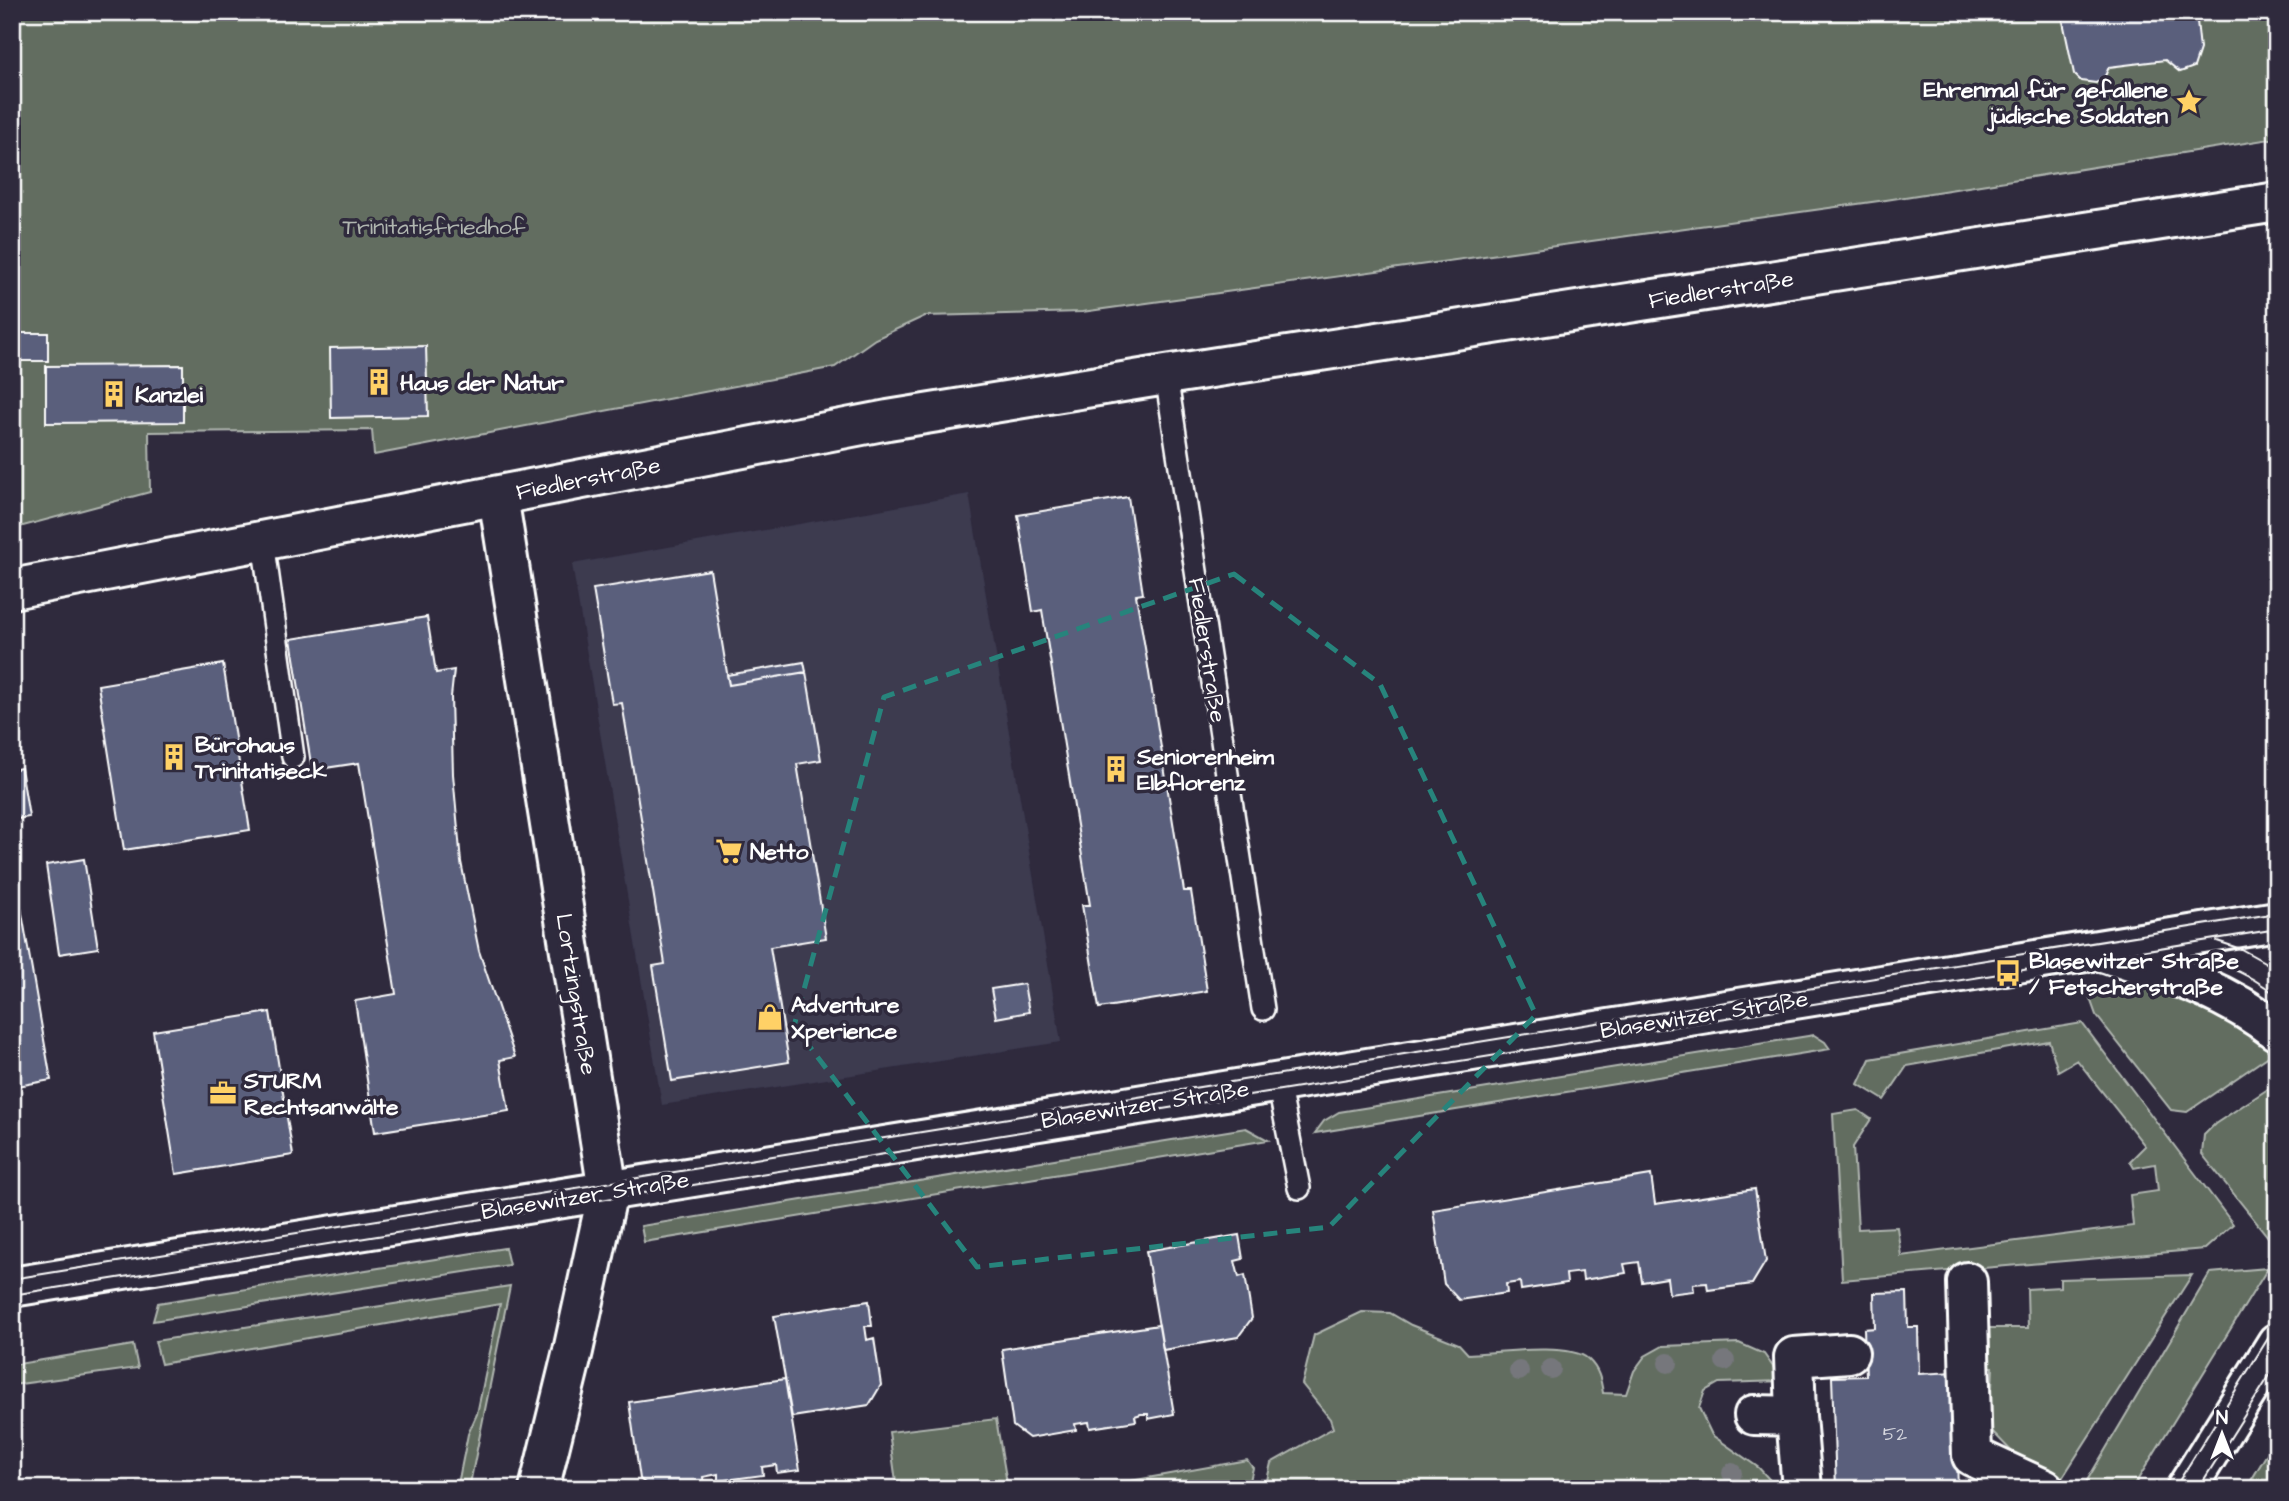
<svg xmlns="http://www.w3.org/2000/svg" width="2289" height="1501" font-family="'Architects Daughter',sans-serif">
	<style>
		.built { fill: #3c3a50 }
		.green { fill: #626d61; stroke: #b0b6b0; stroke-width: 2 }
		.building { fill: #5a5f7c; stroke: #fff; stroke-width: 2 }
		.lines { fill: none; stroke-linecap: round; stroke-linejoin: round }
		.service-casing { stroke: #fff; stroke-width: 26 }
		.minor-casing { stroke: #fff; stroke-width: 44 }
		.tertiary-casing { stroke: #fff; stroke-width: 44 }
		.secondary-casing { stroke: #fff; stroke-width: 44 }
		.service { stroke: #2f2a3d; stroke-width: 21 }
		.minor { stroke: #2f2a3d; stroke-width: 38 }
		.tertiary { stroke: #2f2a3d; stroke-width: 38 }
		.secondary { stroke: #2f2a3d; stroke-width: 38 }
		.tram { stroke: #fff; stroke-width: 2 }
		.tree { fill: #76777c }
		.marked { fill: none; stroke: #27847c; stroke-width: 5; stroke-dasharray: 14 9; stroke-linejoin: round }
		.labels { text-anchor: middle; stroke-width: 7; stroke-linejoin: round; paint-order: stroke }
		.number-label { font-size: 19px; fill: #d6d7de }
		.poi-label { font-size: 23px; font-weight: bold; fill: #fff; stroke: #2f2a3d; text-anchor: start }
		.park-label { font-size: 23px; fill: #b0b6b0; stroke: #2f2a3d }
		.street-label { font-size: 23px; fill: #fff; stroke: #2f2a3d }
	</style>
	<rect width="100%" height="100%" fill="#2f2a3d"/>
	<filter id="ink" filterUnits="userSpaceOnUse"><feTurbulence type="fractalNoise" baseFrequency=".0143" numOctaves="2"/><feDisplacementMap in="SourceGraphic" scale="14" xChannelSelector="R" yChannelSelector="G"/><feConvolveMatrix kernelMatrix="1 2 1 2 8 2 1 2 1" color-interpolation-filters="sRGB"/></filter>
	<g filter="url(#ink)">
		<path class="built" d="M969,494L1061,1042L662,1105L572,564Z"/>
		<path class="green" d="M12,12H2277V138L1886,200L1082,312L925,316L875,339L835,367L374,455L372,430L149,432L150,492L12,529Z
			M2119,985L2151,987L2179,994L2261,1033L2276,1051L2187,1112L2171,1110L2096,1015L2087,990Z
			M2082,1023L2233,1224L2205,1249L1842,1280L1833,1114L1858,1110L1871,1119L1853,1147L1858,1229L1897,1227L1901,1256L2133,1226L2130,1195L2158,1191L2155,1164L2134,1168L2130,1161L2145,1146L2077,1060L2058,1071L2049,1041L1907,1066L1884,1100L1858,1084L1870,1059Z
			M1814,1035L1825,1042L1830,1049L1315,1133L1324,1121L1339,1112Z
			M2277,1083V1246L2276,1247L2202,1154L2204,1135L2215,1124Z
			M1246,1128L1268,1140L644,1242L641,1226Z
			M505,1248L509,1265L153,1321L158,1303Z
			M2268,1268L2132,1489H2082L2210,1273Z
			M2192,1275L2057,1486L2022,1462L1984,1423L1982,1389L1992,1388L1993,1367H1980L1979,1328H2028L2027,1289L2060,1287V1279Z
			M510,1286L469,1489H457L468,1434L477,1414L500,1304L161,1364L155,1341Z
			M1362,1312L1390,1313L1411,1325L1459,1344L1468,1354C1494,1353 1569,1342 1588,1359C1599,1369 1601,1380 1603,1393L1626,1394L1634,1371L1645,1356L1663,1346L1739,1343L1764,1354L1783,1381L1719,1383L1705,1391L1699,1408L1712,1435L1759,1468L1778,1489H1265L1271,1463L1333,1428L1330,1419L1302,1384L1314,1335Z
			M133,1345L138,1368L12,1385V1365Z
			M996,1419L1008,1489H897L889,1432Z
			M2277,1437V1472L2267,1489H2246Z
			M1247,1460L1253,1468L1248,1489H1086Z"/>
		<path class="building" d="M2061,12H2196L2200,49L2194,67L2180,72L2165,60L2109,67L2105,76L2096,83L2081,81L2074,74Z
			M12,333H48V361H12Z
			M426,346L428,416L331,418L330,348Z
			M183,365V422L46,423V366Z
			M1128,497L1143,594L1136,595L1145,648L1184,891H1191L1207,991L1099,1008L1082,905H1090L1042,610L1033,612L1018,515Z
			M710,570L729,685L806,672L821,760L797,764L826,938L770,947L789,1062L672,1081L653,966L665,964L622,703L612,704L593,589Z
			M427,617L436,673L454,670L451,697L453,774L461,862L479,951L515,1057L500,1060L509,1111L375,1132L355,1001L396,994L359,763L312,770L291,639Z
			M804,662L806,672L729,685L727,675Z
			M223,664L250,830L124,850L98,685Z
			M21,768L29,817L12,820V770Z
			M12,856L51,1080L12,1087Z
			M84,859L98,948L59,954L46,865Z
			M1024,984L1029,1012L996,1018L991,989Z
			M270,1012L293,1155L176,1174L153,1031Z
			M1651,1175L1655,1204L1755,1189L1766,1261L1752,1284L1708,1290L1707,1283L1693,1284L1694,1291L1669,1294L1667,1278L1642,1282L1639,1262L1624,1264L1626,1273L1583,1280L1582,1272L1566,1274L1567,1283L1521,1290L1520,1282L1506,1284L1507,1293L1459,1300L1444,1284L1433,1210Z
			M1239,1235L1243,1259L1235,1261L1239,1277L1245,1275L1252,1318L1238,1337L1163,1350L1146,1251Z
			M1907,1292L1908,1327H1918L1919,1374L1954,1372L1958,1489H1836L1832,1377L1866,1376L1864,1329L1875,1328L1874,1293Z
			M869,1301L872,1326H865L867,1340L874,1338L881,1385L869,1405L792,1417L774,1316Z
			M1159,1325L1174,1414L1148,1419V1414H1141L1135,1416L1136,1421L1090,1428L1089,1422L1075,1424L1076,1430L1029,1438L1013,1426L1002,1349Z
			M785,1379L800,1470L777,1473L776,1465L762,1467L763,1475L718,1481V1474L703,1477L704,1484L672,1489H652L640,1479L629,1402Z"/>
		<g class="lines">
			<defs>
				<path id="service" d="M1166,375L1263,1009
					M263,541L293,757
					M1278,1082L1299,1188"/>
				<path id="minor" d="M498,496L608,1191L573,1351L539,1489
					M12,589L888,420L1166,375L2277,202
					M1967,1282L1972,1456L2044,1489
					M1754,1415L1796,1416L1802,1489
					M1796,1416L1794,1357L1849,1353"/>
				<path id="tertiary" d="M2102,952C2167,973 2222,988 2277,1031
					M12,1287L2277,921"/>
				<path id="secondary" d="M2186,1489L2277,1343"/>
			</defs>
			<use href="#service" class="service-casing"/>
			<use href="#minor" class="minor-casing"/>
			<use href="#tertiary" class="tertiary-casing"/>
			<use href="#secondary" class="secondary-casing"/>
			<use href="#service" class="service"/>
			<use href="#minor" class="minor"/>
			<use href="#tertiary" class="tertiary"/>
			<use href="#secondary" class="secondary"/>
			<path class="tram" d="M2217,941L2241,949L2277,969
				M2165,953C2204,956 2247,970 2277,996
				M12,1279L2277,913
				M12,1295L2277,929
				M2174,1489L2277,1324
				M2198,1489L2277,1364"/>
		</g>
		<g class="tree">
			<circle cx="1725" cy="1361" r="10"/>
			<circle cx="1668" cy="1363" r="10"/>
			<circle cx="1551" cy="1369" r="10"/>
			<circle cx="1519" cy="1371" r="10"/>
			<circle cx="1732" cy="1473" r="10"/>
		</g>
	</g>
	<path class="marked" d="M1234,574L1380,684L1536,1015L1329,1227L977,1267L794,1026L884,697Z"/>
	<defs>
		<symbol id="sight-bare" viewBox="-9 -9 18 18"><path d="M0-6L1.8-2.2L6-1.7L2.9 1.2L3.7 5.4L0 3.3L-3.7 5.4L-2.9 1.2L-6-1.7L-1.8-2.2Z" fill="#ffd166" stroke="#2f2a3d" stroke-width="2.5" paint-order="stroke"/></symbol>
		<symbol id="building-bare" viewBox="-9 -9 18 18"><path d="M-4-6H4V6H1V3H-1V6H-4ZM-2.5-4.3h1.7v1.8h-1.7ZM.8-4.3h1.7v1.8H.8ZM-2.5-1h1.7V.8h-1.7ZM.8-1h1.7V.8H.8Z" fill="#ffd166" stroke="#2f2a3d" stroke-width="2.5" paint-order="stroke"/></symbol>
		<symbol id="supermarket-bare" viewBox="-9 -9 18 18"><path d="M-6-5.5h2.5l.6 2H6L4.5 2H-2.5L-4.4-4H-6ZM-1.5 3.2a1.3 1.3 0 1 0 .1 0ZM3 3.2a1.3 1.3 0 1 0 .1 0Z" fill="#ffd166" stroke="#2f2a3d" stroke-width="2.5" paint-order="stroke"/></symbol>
		<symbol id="bus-bare" viewBox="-9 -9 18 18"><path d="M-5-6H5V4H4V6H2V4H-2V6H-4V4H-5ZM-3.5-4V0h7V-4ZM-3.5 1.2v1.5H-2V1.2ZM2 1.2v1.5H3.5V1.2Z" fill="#ffd166" stroke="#2f2a3d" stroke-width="2.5" paint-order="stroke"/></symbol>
		<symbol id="shop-bare" viewBox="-9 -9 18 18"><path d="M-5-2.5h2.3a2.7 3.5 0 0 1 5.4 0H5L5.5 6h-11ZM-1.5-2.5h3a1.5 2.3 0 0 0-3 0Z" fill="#ffd166" stroke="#2f2a3d" stroke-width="2.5" paint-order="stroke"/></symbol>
		<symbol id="office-bare" viewBox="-9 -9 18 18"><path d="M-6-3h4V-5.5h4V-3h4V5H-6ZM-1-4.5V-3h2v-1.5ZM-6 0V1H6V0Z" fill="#ffd166" stroke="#2f2a3d" stroke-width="2.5" paint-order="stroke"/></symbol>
	</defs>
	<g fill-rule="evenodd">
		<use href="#sight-bare" x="2170" y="83" width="38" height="38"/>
		<use href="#building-bare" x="360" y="363" width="38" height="38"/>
		<use href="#building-bare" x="95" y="375" width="38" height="38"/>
		<use href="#building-bare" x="155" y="738" width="38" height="38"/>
		<use href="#building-bare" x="1097" y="750" width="38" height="38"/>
		<use href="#supermarket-bare" x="710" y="832" width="38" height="38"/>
		<use href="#bus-bare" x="1989" y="954" width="38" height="38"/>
		<use href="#shop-bare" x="751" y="998" width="38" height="38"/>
		<use href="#office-bare" x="204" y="1074" width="38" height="38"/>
	</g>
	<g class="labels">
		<g class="number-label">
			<text x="1895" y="1440">52</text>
		</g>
		<g class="poi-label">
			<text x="2168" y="97" text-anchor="end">Ehrenmal für gefallene<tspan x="2168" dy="26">jüdische Soldaten</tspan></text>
			<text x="400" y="390">Haus der Natur</text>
			<text x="135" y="402">Kanzlei</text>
			<text x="195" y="752">Bürohaus<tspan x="195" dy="26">Trinitatiseck</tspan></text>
			<text x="1137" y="764">Seniorenheim<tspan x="1137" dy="26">Elbflorenz</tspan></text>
			<text x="750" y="859">Netto</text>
			<text x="2029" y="968">Blasewitzer Straße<tspan x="2029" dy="26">/ Fetscherstraße</tspan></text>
			<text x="791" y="1012">Adventure<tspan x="791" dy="26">Xperience</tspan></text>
			<text x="244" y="1088">STURM<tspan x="244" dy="26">Rechtsanwälte</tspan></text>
		</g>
		<g class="park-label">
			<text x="434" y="234">Trinitatisfriedhof</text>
		</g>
		<g class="street-label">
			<text transform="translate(1721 289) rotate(-9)" y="8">Fiedlerstraße</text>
			<text transform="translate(588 478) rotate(-11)" y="8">Fiedlerstraße</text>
			<text transform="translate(1208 650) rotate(81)" y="8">Fiedlerstraße</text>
			<text transform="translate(577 994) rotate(81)" y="8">Lortzingstraße</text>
			<text transform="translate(1704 1014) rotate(-9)" y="8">Blasewitzer Straße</text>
			<text transform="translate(1145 1104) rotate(-9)" y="8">Blasewitzer Straße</text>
			<text transform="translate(585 1195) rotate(-9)" y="8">Blasewitzer Straße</text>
		</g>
	</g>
	<rect width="2289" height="1501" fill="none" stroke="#2f2a3d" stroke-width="42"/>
	<rect x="21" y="21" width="2247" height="1459" fill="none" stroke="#fff" stroke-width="2.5" filter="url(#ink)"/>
	<g transform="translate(2222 1434)" stroke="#2f2a3d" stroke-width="5" paint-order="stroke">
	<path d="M0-5L12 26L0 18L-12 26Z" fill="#ffffff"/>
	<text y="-10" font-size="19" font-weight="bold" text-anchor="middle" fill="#ffffff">N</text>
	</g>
</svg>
